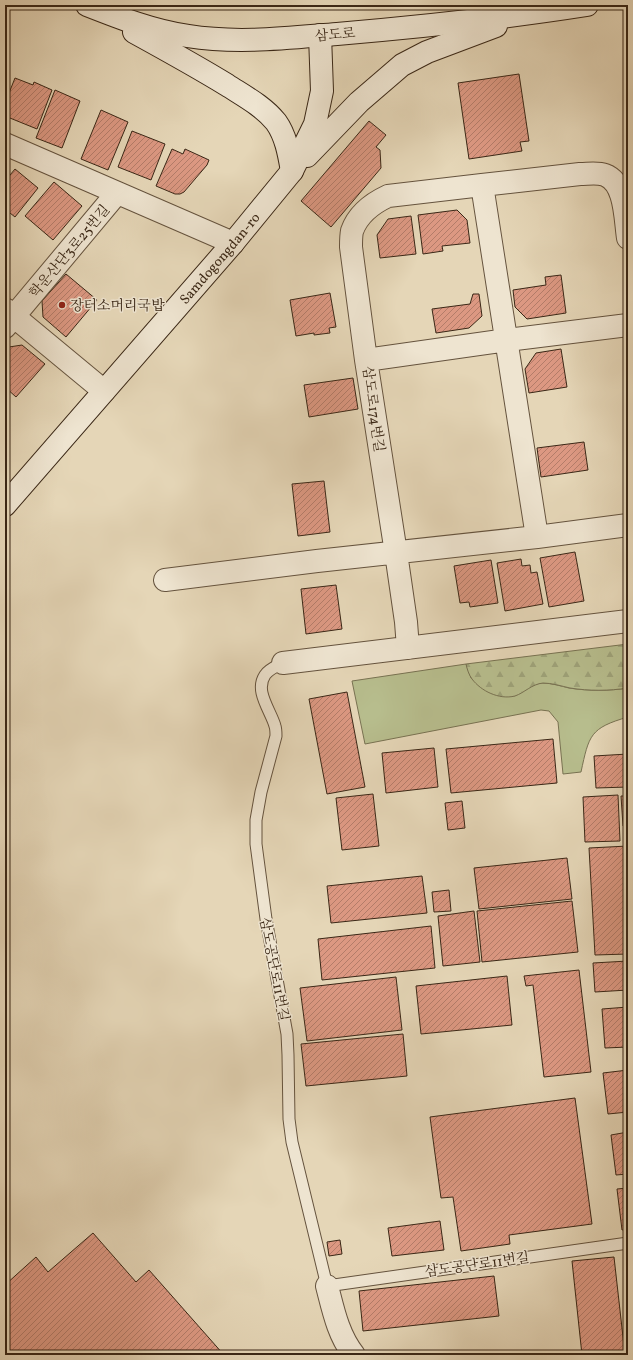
<svg xmlns="http://www.w3.org/2000/svg" width="633" height="1360" font-family="Vollkorn,'Noto Serif KR',serif">
	<style>
		.green { fill: #b7bd8d; stroke: #787252 }
		.forest { fill: url(#forest-firs); stroke: #787252 }
		.building { fill: url(#building-hatch); stroke: #3a2716 }
		.lines { fill: none; stroke-linecap: round; stroke-linejoin: round }
		.lane-casing { stroke: #65533e; stroke-width: 13 }
		.street-casing { stroke: #65533e; stroke-width: 24 }
		.secondary-casing { stroke: #3a2716; stroke-width: 24 }
		.lane { stroke: #eee4d0; stroke-width: 11 }
		.street { stroke: #eee4d0; stroke-width: 22 }
		.secondary { stroke: #eee4d0; stroke-width: 22 }
		.poi-dot { fill: #8f2418; stroke: #eee4d0; stroke-width: 1.5 }
		.labels { text-anchor: middle; stroke-width: 3; stroke-linejoin: round; paint-order: stroke }
		.street-label { font-size: 14px; fill: #3a2716; stroke: #eee4d0 }
		.poi-label { font-size: 14px; fill: #3a2716; stroke: #eee4d0; text-anchor: start }
	</style>
	<defs>
		<pattern id="forest-firs" width="22" height="20" patternUnits="userSpaceOnUse"><rect width="22" height="20" fill="#b7bd8d"/><path d="M5 1l3.5 6h-7zM16 11l3.5 6h-7z" fill="#9ea279"/></pattern>
		<pattern id="building-hatch" width="6" height="6" patternUnits="userSpaceOnUse"><rect width="6" height="6" fill="#dc9882"/><path d="M-1 1l2-2M0 6l6-6M5 7l2-2" fill="none" stroke="#b37c69"/></pattern>
	</defs>
	<rect width="100%" height="100%" fill="#e5d6b7"/>
	<filter id="stains"><feTurbulence type="fractalNoise" baseFrequency=".005" numOctaves="4"/><feColorMatrix values="0 0 0 0 .2 0 0 0 0 .09 0 0 0 0 .02 0 0 0 .5 -.17"/></filter>
	<radialGradient id="worn" r=".72"><stop offset=".6" stop-color="#630" stop-opacity="0"/><stop offset="1" stop-color="#630" stop-opacity=".3"/></radialGradient>
	<path class="green" d="M466,664L471,678L514,696C522,692 532,684 542,683C551,683 561,686 569,688C588,691 609,691 628,688V717C590,728 589,735 581,772L563,774L558,722L549,711L541,710L365,744L352,681Z"/>
	<path class="forest" d="M628,644V688C609,691 589,691 570,688C561,686 552,683 543,683C532,684 524,693 515,696C499,700 481,691 472,679C469,675 467,669 466,664Z"/>
	<path class="building" d="M519,74L529,141L520,142L522,151L469,159L458,83Z
		M15,78L33,85L34,82L52,90L37,129L5,116V103Z
		M55,90L80,101L62,148L36,138Z
		M101,110L128,122L108,170L81,159Z
		M369,121L386,135L376,147L380,150L381,168L331,227L301,201Z
		M132,131L165,144L151,180L118,167Z
		M172,149L183,154L185,149L209,160L207,165L184,192L180,194H175L156,186Z
		M15,169L38,188L15,217L5,209V171L10,175Z
		M54,182L82,206L53,240L25,216Z
		M457,210L467,220L470,243L442,246L443,251L423,254L418,215Z
		M411,216L416,254L380,258L377,235L388,219Z
		M66,274L97,300L66,337L43,317L42,301Z
		M561,275L566,313L527,319L515,307L513,290L546,285L545,277Z
		M330,293L336,327L329,328L330,333L314,335V333L296,336L290,300Z
		M473,294H479L482,316L469,328L436,333L432,309L470,304Z
		M22,345L45,364L16,397L5,387V351L9,347Z
		M561,349L567,387L529,393L525,369L536,353Z
		M353,378L358,409L309,417L304,385Z
		M584,442L588,470L541,477L537,448Z
		M324,481L330,532L298,536L292,484Z
		M575,552L584,601L549,607L540,558Z
		M521,559L522,566L530,565L531,573L537,572L543,604L505,611L497,563Z
		M491,560L498,603L470,607L469,602L460,603L454,566Z
		M336,585L342,629L306,634L301,589Z
		M347,692L365,787L327,794L309,699Z
		M553,739L557,783L451,793L446,749Z
		M434,748L438,787L386,793L382,753Z
		M628,754V787L596,788L594,756Z
		M373,794L379,846L342,850L336,798Z
		M618,795L620,841L585,842L583,797Z
		M621,796H628V826H623Z
		M462,801L465,828L448,830L445,803Z
		M628,846V954L595,955L589,848Z
		M567,858L572,899L479,909L474,868Z
		M422,876L427,913L331,923L327,886Z
		M449,890L451,911L434,912L432,892Z
		M572,901L578,952L482,962L477,911Z
		M474,911L480,962L443,966L438,916Z
		M431,926L435,968L322,980L318,939Z
		M628,961V990L595,992L593,963Z
		M579,970L591,1072L544,1077L533,985L526,986L524,976Z
		M507,976L512,1025L421,1034L416,986Z
		M396,977L402,1030L307,1041L300,988Z
		M628,1007V1047L605,1048L602,1009Z
		M403,1034L407,1076L306,1086L301,1044Z
		M628,1070V1112L608,1114L603,1073Z
		M575,1098L592,1224L509,1235L510,1244L461,1251L453,1197L441,1198L430,1117Z
		M628,1132V1174L616,1175L611,1135Z
		M628,1188V1229L622,1230L617,1189Z
		M440,1221L444,1250L392,1256L388,1228Z
		M93,1233L136,1282L149,1270L224,1355H5V1285L36,1257L48,1272Z
		M340,1240L342,1254L329,1256L327,1242Z
		M614,1257L625,1355H582L572,1261Z
		M494,1276L499,1316L363,1331L359,1291Z"/>
	<g class="lines">
		<defs>
			<path id="lane" d="M283,663C277,666 269,669 265,675C254,691 271,711 275,726C276,729 276,733 276,736L261,792L256,820V844L266,919L287,1034L288,1055L289,1119L292,1142L327,1286L628,1243"/>
			<path id="street" d="M5,144L233,243
				M628,238C625,219 626,183 605,175C597,172 588,174 580,174L482,185L537,537L628,525
				M5,309L104,391
				M5,327L117,193
				M366,360L351,247C351,242 351,236 352,231C358,214 373,203 388,196L482,185
				M165,580L317,561L537,537
				M408,648L406,622L396,553L366,360L507,340L628,325
				M283,663L628,621
				M327,1286C333,1309 338,1335 354,1355"/>
			<g id="secondary">
				<path d="M87,5C120,18 153,31 188,36C237,44 287,38 337,34C420,27 504,18 587,5"/>
				<path d="M134,32C165,49 196,66 227,85C244,96 263,106 276,122C286,136 289,154 292,171"/>
				<path d="M307,156L359,102L402,65L427,52L496,26"/>
				<path id="s1" d="M5,505L233,243L292,171L315,124L322,91L320,35"/>
			</g>
		</defs>
		<use href="#lane" class="lane-casing"/>
		<use href="#street" class="street-casing"/>
		<use href="#secondary" class="secondary-casing"/>
		<use href="#lane" class="lane"/>
		<use href="#street" class="street"/>
		<use href="#secondary" class="secondary"/>
	</g>
	<circle class="poi-dot" cx="62" cy="305" r="4"/>
	<g class="labels">
		<g class="street-label">
			<text transform="translate(335 34) rotate(-5)" y="5">삼도로</text>
			<text transform="translate(69 251) rotate(-50)" y="5">학운산단3로25번길</text>
			<text dy="5" stroke="none"><textPath href="#s1" startOffset="327">Samdogongdan-ro</textPath></text>
			<text transform="translate(374 409) rotate(82)" y="5">삼도로174번길</text>
			<text transform="translate(275 969) rotate(79)" y="5">삼도공단로11번길</text>
			<text transform="translate(477 1264) rotate(-8)" y="5">삼도공단로11번길</text>
		</g>
		<g class="poi-label">
			<text x="70" y="310">장터소머리국밥</text>
		</g>
	</g>
	<rect width="633" height="1360" fill="none" stroke="#e5d6b7" stroke-width="20"/>
	<rect x="6" y="6" width="621" height="1348" fill="none" stroke="#3a2716" stroke-width="2"/>
	<rect x="10" y="10" width="613" height="1340" fill="none" stroke="#3a2716"/>
	<rect width="100%" height="100%" filter="url(#stains)"/>
	<rect width="100%" height="100%" fill="url(#worn)"/>
</svg>
